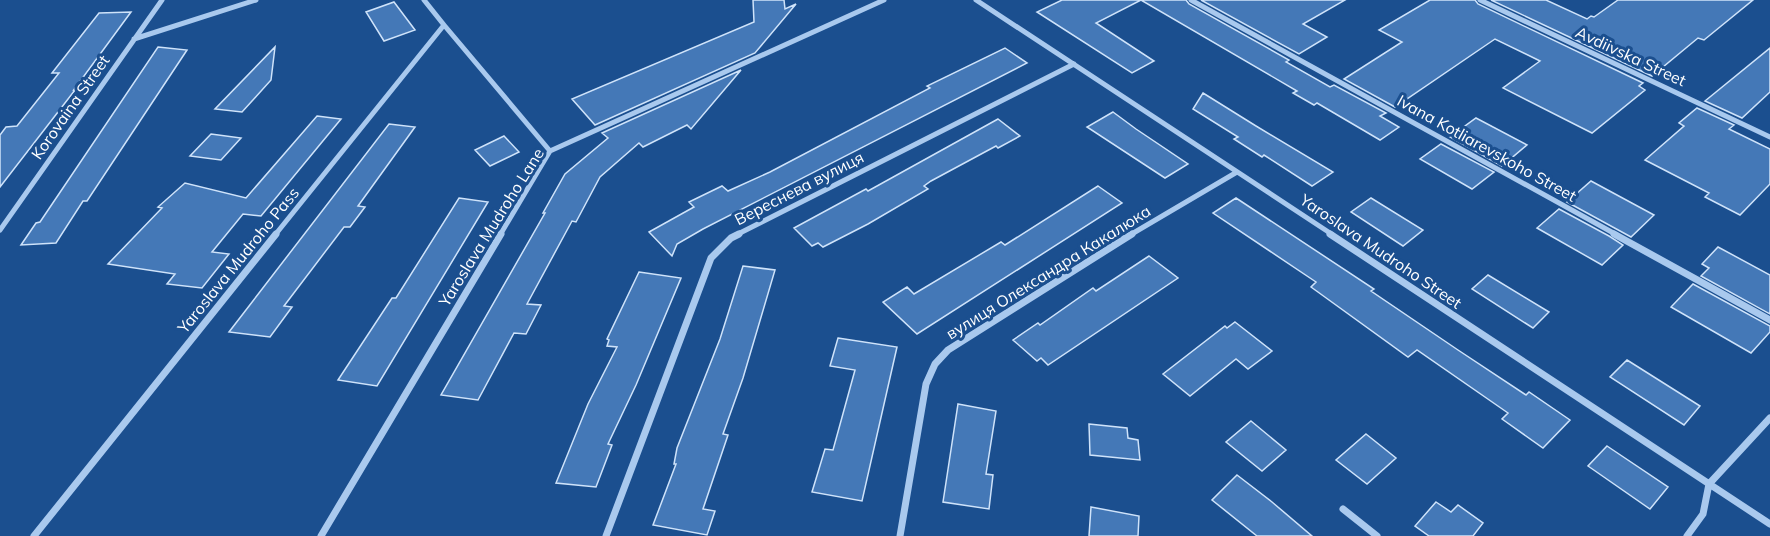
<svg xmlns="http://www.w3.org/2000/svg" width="1770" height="536" font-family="Mulish,sans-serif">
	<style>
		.building { fill: #4478b7; stroke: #cfe3fa; stroke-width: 1.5 }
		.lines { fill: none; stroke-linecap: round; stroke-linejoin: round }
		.street-far1 { stroke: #a9c9ee; stroke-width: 5 }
		.street { stroke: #a9c9ee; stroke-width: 7 }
		.labels { text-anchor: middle; stroke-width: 6; stroke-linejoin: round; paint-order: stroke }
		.street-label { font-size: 16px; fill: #fff; stroke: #1b4f8f }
	</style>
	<rect width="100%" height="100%" fill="#1b4f8f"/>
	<path class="building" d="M753,0H784L785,9L796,4L755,53L595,125L572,99L754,22Z
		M1062,0H1186L1189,4L1289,60L1286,62L1330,87L1334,85L1386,113L1380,116L1399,127L1380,140L1317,103L1314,105L1293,93L1297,91L1141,0L1096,23L1154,61L1132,73L1037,12Z
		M1201,0H1345L1303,24L1327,37L1299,54Z
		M1430,0H1475L1478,4L1643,83L1639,86L1645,90L1592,133L1503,88L1540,61L1495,39L1395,107L1344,79L1402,42L1379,30Z
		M1491,0H1546L1587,19L1591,16L1594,17L1618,0H1753L1704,40L1698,38L1652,76Z
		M394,2L415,30L384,41L366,12Z
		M131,12L73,91L75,90L0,187V135L6,127L17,126L59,73H52L99,13Z
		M158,47L187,50L87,201H83L56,243L21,245L36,223L40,222Z
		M275,47L271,80L242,112L215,109Z
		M1005,48L1027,63L703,229L677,244L672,256L649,232L694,207L689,202L722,186L728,191L770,172L930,88L927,86Z
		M1770,48V92L1742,118L1705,101Z
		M741,70L691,129L687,125L643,147L639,143L600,177L576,222L572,221L527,304L541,305L526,334L514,333L478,400L441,395L545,213H543L565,174L608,138L602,133Z
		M1203,93L1256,126L1333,172L1312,186L1264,155L1262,157L1234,139L1238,137L1193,109Z
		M1697,108L1734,125L1729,129L1770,149V184L1740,215L1705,197L1709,193L1645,160L1684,126L1679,123Z
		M1113,112L1136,129L1188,164L1165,178L1087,127Z
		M317,116L341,119L261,216L243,214L212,252L229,254L202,288L167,284L175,274L108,264L162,208L158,207L185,183L246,198Z
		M1476,118L1527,145L1502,166L1450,137Z
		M998,119L1020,136L998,148L996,146L931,181L924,186L928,189L868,224L823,247L818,243L812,246L794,228L866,189L868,191Z
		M389,124L415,127L358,206L365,207L350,227H344L284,306L292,307L270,337L229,332Z
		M211,134L241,138L221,160L190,156Z
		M504,136L519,152L490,166L475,150Z
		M1441,144L1494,172L1472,189L1420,159Z
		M1591,181L1654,215L1631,237L1567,202Z
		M1098,186L1122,203L917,334L883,302L907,287L914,294L1001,242L1005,245Z
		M459,198L488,202L377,386L338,380L392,298H396Z
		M1236,198L1374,289L1371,291L1458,350L1526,395L1529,392L1570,420L1543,448L1502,419L1508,413L1417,350L1408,357L1311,287L1316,282L1213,213Z
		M1371,198L1423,230L1403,246L1351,212Z
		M1559,209L1609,236L1623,245L1602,265L1537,228Z
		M1718,247L1770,275V314L1701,276L1709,268L1702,264Z
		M1149,256L1178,278L1048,365L1041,358L1037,361L1013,340L1038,323L1040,325L1093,288L1096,291Z
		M743,266L775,270L743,378L723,434L728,435L703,509L715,511L707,535L653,525L676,464H674L677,448L720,339Z
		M639,272L681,278L636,385L608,444L612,445L596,487L556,483L588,404L617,347L607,346L609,340L607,339Z
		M1488,275L1549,312L1533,328L1472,289Z
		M1693,284L1770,326V332L1751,353L1671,307Z
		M1235,322L1272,351L1248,369L1236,359L1190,396L1163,374L1225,326L1227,328Z
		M838,338L897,347L862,501L812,492L825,449L833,450L855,370L830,366Z
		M1627,360L1700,406L1684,425L1610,377Z
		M958,404L996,411L986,474L993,475L989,509L943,502Z
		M1251,421L1286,450L1262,471L1226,442Z
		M1089,424L1127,428L1128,438L1138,440L1140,460L1090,455Z
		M1366,434L1396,458L1367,484L1336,460Z
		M1607,446L1668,487L1650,509L1588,466Z
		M1237,475L1272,502L1312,536H1257L1212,500Z
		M1436,502L1451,512L1458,505L1483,523L1473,536H1429L1415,526Z
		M1091,507L1139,516L1138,536H1089Z"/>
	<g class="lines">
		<path class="street-far1" d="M976,0L1333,235
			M1191,0L1617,235
			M1480,0L1770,137
			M444,25L550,151
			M134,39L256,0
			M0,230L162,0
			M275,235L444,25L424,0
			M500,235L550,151L884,0
			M736,235L1074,64
			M1130,235L1237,172"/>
		<path class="street" d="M1330,234L1770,524
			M1614,234L1770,320
			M1343,509L1377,536
			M34,536L276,234
			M321,536L501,234
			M606,536L711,258L731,238L739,234
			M900,536L926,384L935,364L948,350L1132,234
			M1687,536L1703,514L1709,484L1770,418"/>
	</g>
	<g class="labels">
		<g class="street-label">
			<text transform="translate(1631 56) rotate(25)" y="6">Avdiivska Street</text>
			<text transform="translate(70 107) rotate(-55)" y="6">Korovaina Street</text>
			<text transform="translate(1487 148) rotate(29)" y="6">Ivana Kotliarevskoho Street</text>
			<text transform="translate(799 188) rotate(-27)" y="6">Вереснева вулиця</text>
			<text transform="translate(491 227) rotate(-58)" y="6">Yaroslava Mudroho Lane</text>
			<text transform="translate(1381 251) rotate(34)" y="6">Yaroslava Mudroho Street</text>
			<text transform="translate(238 260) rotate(-51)" y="6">Yaroslava Mudroho Pass</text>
			<text transform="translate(1048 272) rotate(-32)" y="6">вулиця Олександра Какалюка</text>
		</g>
	</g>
</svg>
